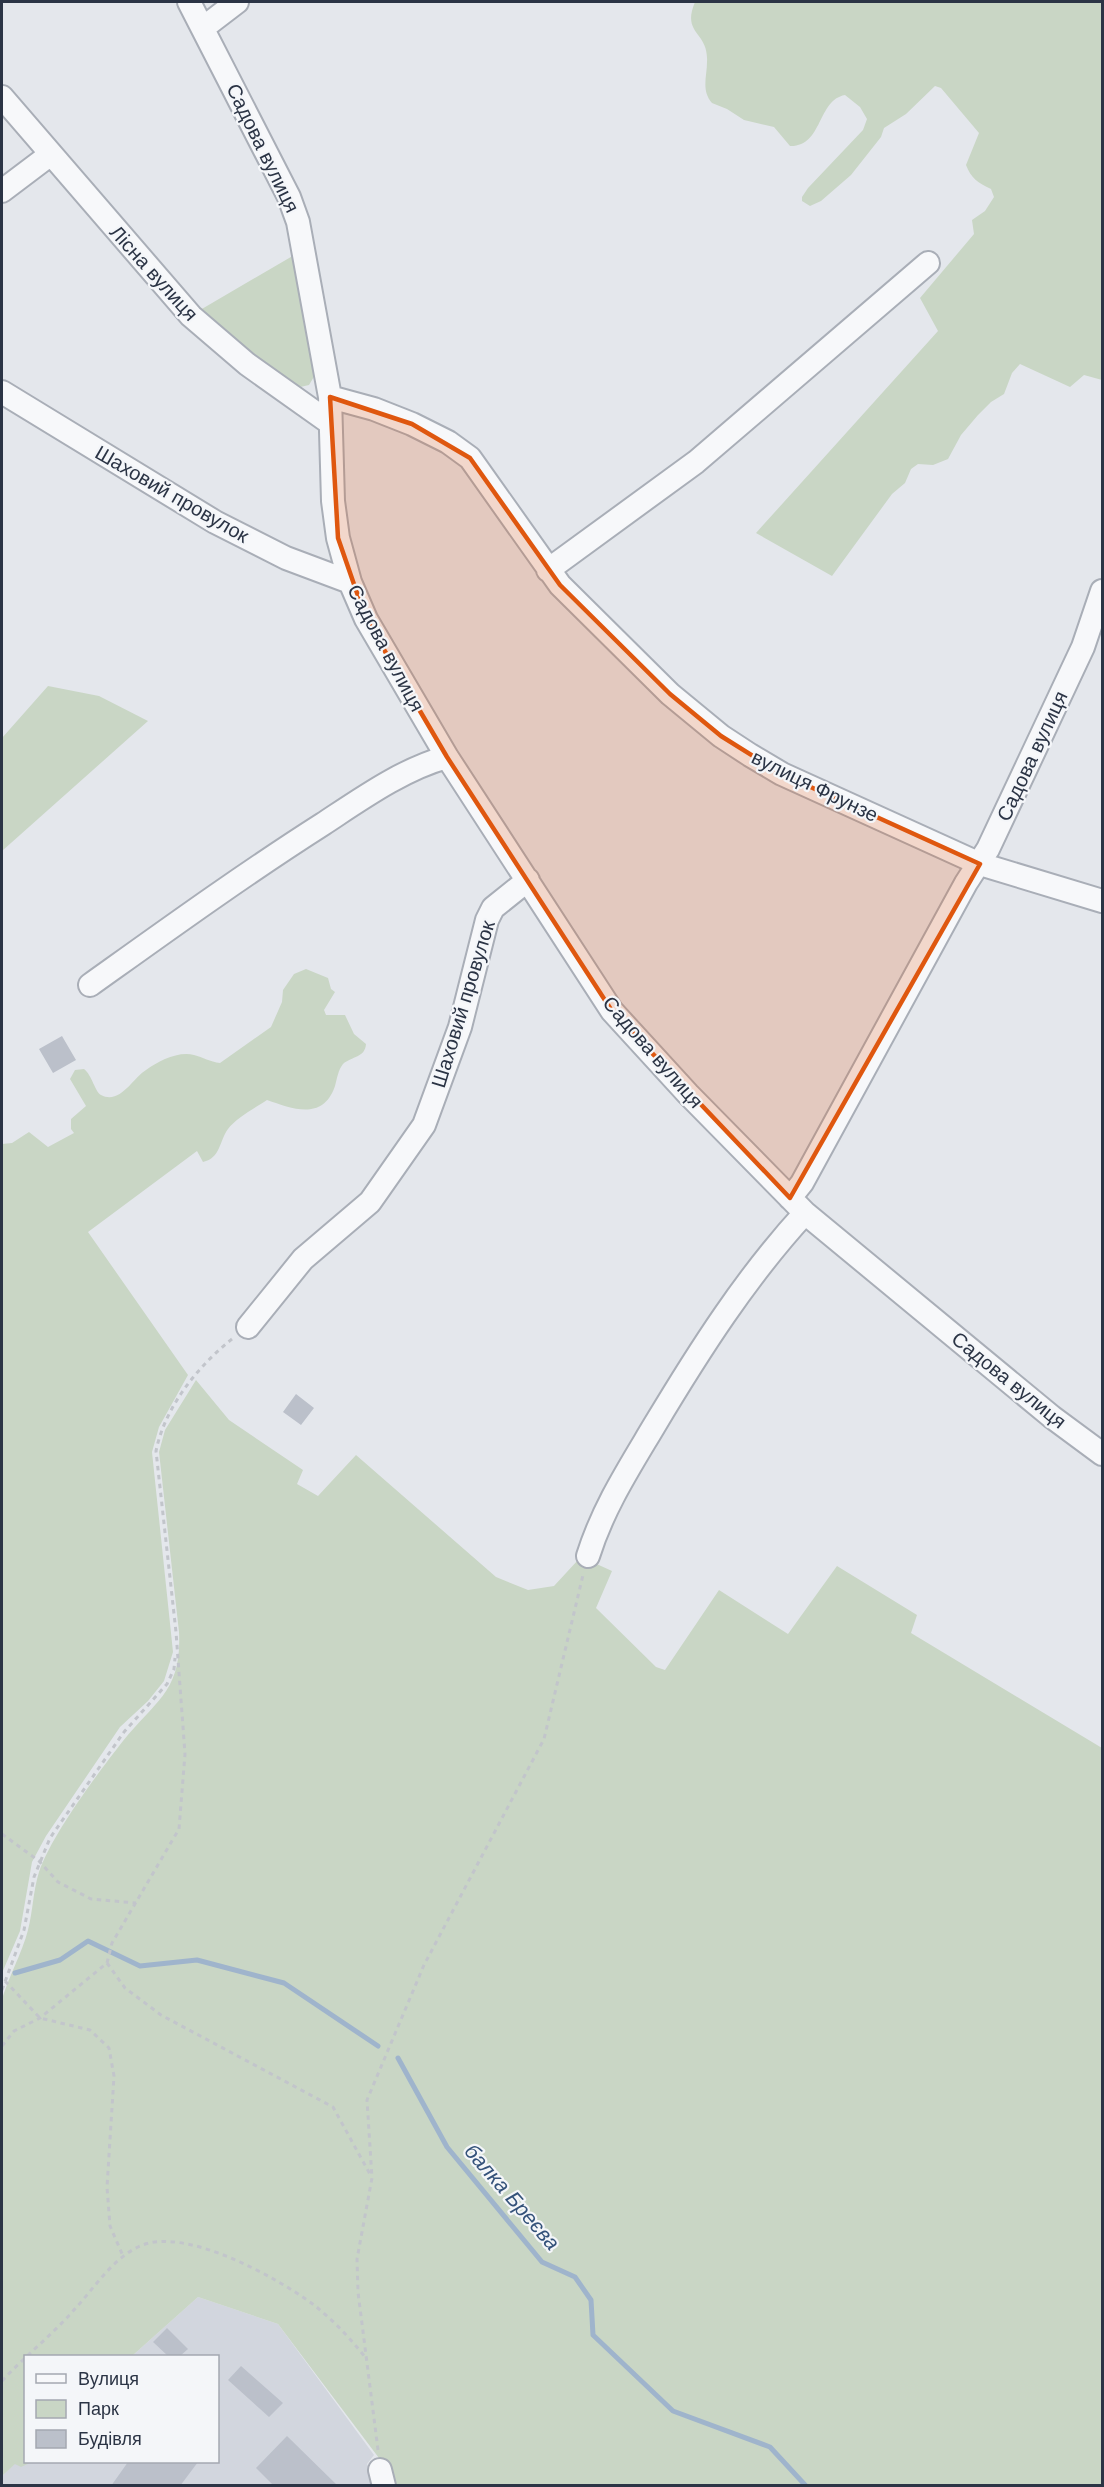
<svg xmlns="http://www.w3.org/2000/svg" width="1104" height="2487" font-family="Helvetica,sans-serif">
	<style>
		.built { fill: #d2d6de }
		.green { fill: #c9d6c5 }
		.lines { fill: none; stroke-linecap: round; stroke-linejoin: round }
		.stream { stroke: #9fb4cc; stroke-width: 5 }
		.building { fill: #bbc0ca }
		.minor-casing { stroke: #a9aeb7; stroke-width: 26 }
		.path { stroke: #c2c5cb; stroke-width: 3; stroke-dasharray: 4.5 4.5; stroke-linecap: butt }
		.minor { stroke: #f7f8fa; stroke-width: 22 }
		.marked { fill: #df570f; fill-opacity: 0.2; stroke: #df570f; stroke-width: 4.5; stroke-linejoin: round }
		.labels { text-anchor: middle; stroke-width: 4.5; stroke-linejoin: round; paint-order: stroke }
		.street-label { font-size: 20px; fill: #2b3445; stroke: #f4f6f9 }
		.water-label { font-size: 21px; font-style: italic; fill: #34527a; stroke: #f4f6f9 }
	</style>
	<rect width="100%" height="100%" fill="#e4e7ec"/>
	<path class="built" d="M198,2297L278,2324L374,2455L367,2464L378,2485L2,2486V2476L25,2454L26,2462H218V2356H132Z"/>
	<path class="green" d="M695,2H1102V380L1084,375L1070,387L1020,364L1012,373L1004,394L991,402L978,415L961,435L948,459L933,465L918,464L911,469L905,483L892,494L832,576L756,533L938,331L920,298L974,234L972,220L985,211L994,197L991,189C978,183 971,178 966,165L979,133L941,88L935,86L906,114L884,128L881,137L851,175L821,201L810,206L802,201V197L808,188L863,130L867,119L860,107L845,95C817,100 823,147 790,146L774,127L744,120L727,109L712,103C701,90 707,77 707,62C709,31 681,35 695,2Z
		M296,254L315,375L309,385L296,388L195,313Z
		M48,686L99,696L148,721L2,851V738Z
		M306,969L328,978L331,989L335,992L324,1010L326,1015H345L354,1034L366,1044C365,1058 352,1056 343,1064C338,1070 337,1079 335,1086C323,1121 293,1109 267,1100C255,1108 236,1118 228,1129C219,1141 221,1158 203,1162L197,1151L88,1232L188,1375L159,1427L152,1452L173,1652L164,1681L148,1701L120,1727L46,1836L32,1862L20,1931L2,1973V1144L12,1143L29,1132L48,1147L74,1133L71,1129V1119L86,1106L70,1079L75,1070L84,1069C92,1075 95,1092 101,1095C120,1105 133,1078 146,1070C159,1061 178,1051 194,1055C203,1057 210,1062 220,1063L271,1027L282,1002L283,990L294,974Z
		M196,1380L229,1420L303,1470L297,1484L318,1496L356,1455L496,1577L528,1590L554,1586L578,1560L590,1561L612,1571L596,1608L656,1667L665,1670L719,1590L788,1634L837,1566L917,1615L911,1633L1102,1748V2485H396L394,2478L278,2324L198,2297L132,2356H26V2462H32L21,2467L15,2464L2,2476V1999C9,1976 22,1953 28,1930C33,1911 33,1891 39,1872C52,1834 98,1773 123,1741C156,1700 182,1691 179,1632L159,1452L165,1430Z"/>
	<g class="lines">
		<path class="stream" d="M15,1973L60,1960L88,1941L140,1966L197,1960L284,1983L378,2046
			M398,2058L447,2147L542,2262L575,2277L591,2300L593,2335L673,2411L770,2447L806,2486"/>
	</g>
	<path class="building" d="M62,1036L76,1060L53,1073L39,1049Z
		M296,1394L314,1408L301,1425L283,1412Z
		M167,2328L188,2349L180,2356H168L153,2342Z
		M241,2366L283,2403L269,2417L228,2380Z
		M287,2436L338,2486H274L256,2468Z
		M128,2462H198L180,2486H111Z"/>
	<g class="lines">
		<defs>
			<path id="minor" d="M189,2L289,197L298,222L330,397L333,501L338,538L350,582L366,619L447,757L612,1011L688,1094L805,1213L1052,1417L1102,1454
				M203,28L237,2
				M2,97L191,316L247,364L330,423
				M2,191L51,154
				M2,392L215,522L286,558L350,582
				M330,397L374,409L412,424L448,442L470,458L560,585L670,694L721,736L750,755L782,774L980,864L1102,901
				M548,570L696,462L928,263
				M90,985C167,930 243,875 323,824C361,799 403,769 447,757
				M790,1198L802,1183L966,883L988,849L1083,647L1102,591
				M248,1327L303,1259L370,1202L424,1125L460,1027L487,920L493,908L528,880
				M588,1556C603,1508 629,1468 654,1426C699,1351 746,1277 805,1213
				M380,2470L384,2486"/>
		</defs>
		<use href="#minor" class="minor-casing"/>
		<path class="path" d="M2,1834L39,1861L58,1882L91,1899L136,1903
			M107,1963L125,1988L161,2015L333,2107L371,2176
			M5,1981L40,2018L90,2030L109,2048L114,2076L107,2187L110,2226L123,2256
			M2,1990L24,1930L34,1877L50,1838L124,1732L167,1684L174,1669L175,1658
			M2,2046L14,2031L40,2018L107,1963L112,1943L179,1829L185,1754L176,1632L156,1451C165,1407 197,1367 232,1339
			M2,2381C24,2357 51,2336 73,2311C93,2290 111,2260 138,2247C182,2224 278,2278 314,2305C333,2320 350,2338 365,2357
			M378,2450L358,2292L357,2259L372,2178L367,2100L424,1965L544,1739L583,1575"/>
		<use href="#minor" class="minor"/>
	</g>
	<path class="marked" d="M330,397L412,424L470,458L560,585L670,694L721,736L782,774L980,864L790,1198L612,1011L447,757L366,619L338,538Z"/>
	<g class="labels">
		<g class="street-label">
			<text transform="translate(263 148) rotate(64)" y="7">Садова вулиця</text>
			<text transform="translate(154 273) rotate(48)" y="7">Лісна вулиця</text>
			<text transform="translate(172 494) rotate(30)" y="7">Шаховий провулок</text>
			<text transform="translate(386 648) rotate(62)" y="7">Садова вулиця</text>
			<text transform="translate(1032 756) rotate(-65)" y="7">Садова вулиця</text>
			<text transform="translate(815 786) rotate(26)" y="7">вулиця Фрунзе</text>
			<text transform="translate(463 1004) rotate(-73)" y="7">Шаховий провулок</text>
			<text transform="translate(653 1052) rotate(49)" y="7">Садова вулиця</text>
			<text transform="translate(1009 1380) rotate(39)" y="7">Садова вулиця</text>
		</g>
		<g class="water-label">
			<text transform="translate(512 2197) rotate(49)" y="7">балка Бреєва</text>
		</g>
	</g>
	<rect width="1104" height="2487" fill="none" stroke="#2b3445" stroke-width="6"/>
	<rect x="24" y="2355" width="195" height="108" fill="#f4f6f9" stroke="#a4a8b1" stroke-width="1.5"/>
	<rect x="36" y="2374" width="30" height="9" fill="#f7f8fa" stroke="#a4a8b1" stroke-width="1.5"/>
	<text x="78" y="2385" font-size="18" fill="#2b3445">Вулиця</text>
	<rect x="36" y="2400" width="30" height="18" fill="#c9d6c5" stroke="#a4a8b1" stroke-width="1.5"/>
	<text x="78" y="2415" font-size="18" fill="#2b3445">Парк</text>
	<rect x="36" y="2430" width="30" height="18" fill="#bbc0ca" stroke="#a4a8b1" stroke-width="1.5"/>
	<text x="78" y="2445" font-size="18" fill="#2b3445">Будівля</text>
</svg>
